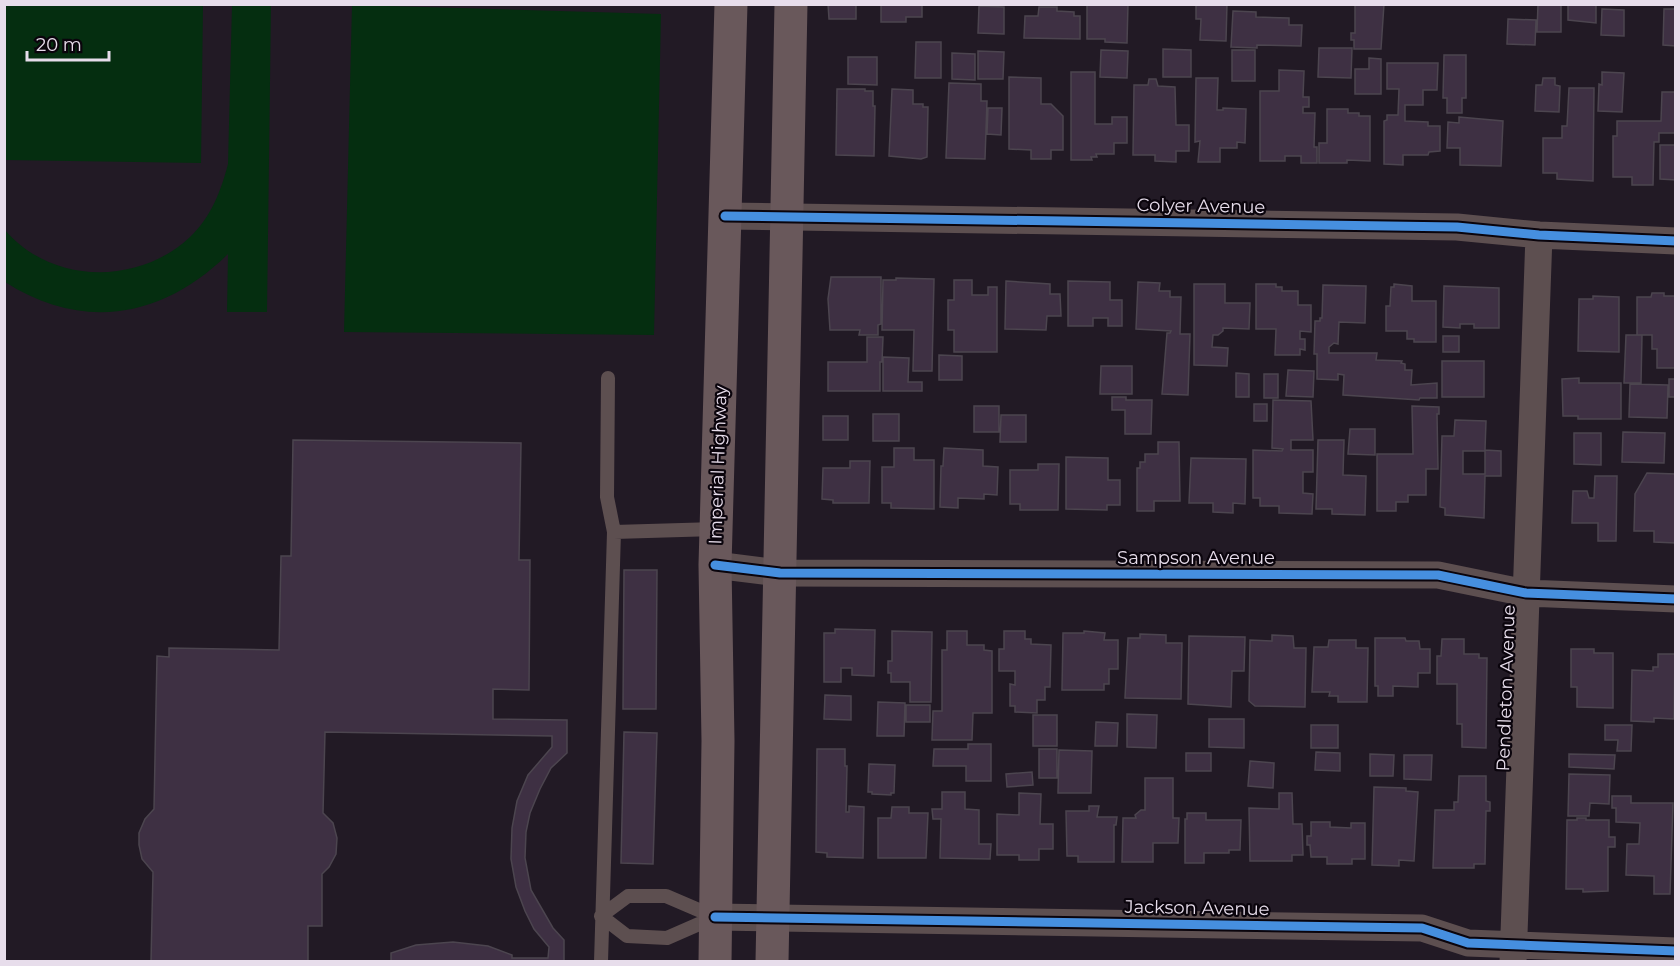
<svg xmlns="http://www.w3.org/2000/svg" width="1680" height="966" font-family="Montserrat,sans-serif">
	<style>
		.green { fill: #052e10 }
		.building { fill: #3e3043; stroke: #4c454f; stroke-width: 1.5; fill-rule: evenodd }
		.lines { fill: none; stroke-linecap: round; stroke-linejoin: round }
		.service { stroke: #5d4f50; stroke-width: 14 }
		.minor { stroke: #5d4f50; stroke-width: 27 }
		.primary { stroke: #69585b; stroke-width: 33 }
		.cycleway-casing { stroke: #0a040c; stroke-width: 13 }
		.cycleway { stroke: #468fdf; stroke-width: 9 }
		.labels { text-anchor: middle; stroke-width: 4.5; stroke-linejoin: round; paint-order: stroke }
		.street-label { font-size: 18px; fill: #e7ddeb; stroke: #0a040c }
	</style>
	<rect width="100%" height="100%" fill="#221a25"/>
	<path class="green" d="M5,4L203,5L201,163L5,160Z
		M232,5H271L267,312H227L228,254C163,318 83,332 5,282V230C52,285 139,285 190,237C211,217 221,191 228,164Z
		M352,5L661,14L654,335L344,332Z"/>
	<path class="building" d="M828,4H856V19H829Z
		M881,4H922V17H906V22H881Z
		M1087,4H1128L1127,43L1105,42V39H1087Z
		M1196,4H1227L1226,41L1200,40L1201,19H1196Z
		M1355,4H1384L1381,49H1354V40H1351V33H1355Z
		M1538,4L1561,5V32H1537Z
		M1568,4H1596V23L1568,20Z
		M979,6L1004,7V34L978,33Z
		M1039,7H1057V11L1074,12V16H1080V39L1024,38L1025,16H1038Z
		M1602,9L1624,10V36L1601,35Z
		M1664,9H1676V46L1663,45Z
		M1233,11L1256,12V17L1289,18V25H1302L1301,46L1257,45V48L1231,47Z
		M1508,19L1536,20L1535,45L1507,44Z
		M916,42H941V78H915Z
		M1319,48H1352L1351,78L1318,77Z
		M1163,49L1191,50V77H1163Z
		M1101,50L1128,51L1127,78L1100,77Z
		M1232,50H1255V81H1232Z
		M978,51L1004,52L1003,79H978Z
		M952,53L975,54V80L952,79Z
		M1444,55H1466V98H1462V113H1447V98H1443Z
		M848,57H877V85L848,84Z
		M1369,58L1381,59V94H1355V69H1369Z
		M1387,63H1438L1437,90H1423V105H1405V121L1428,122V126H1440V151L1429,152L1428,155H1403V165L1384,164V121L1387,120V115H1398L1399,89H1387Z
		M1279,70L1304,71L1303,97H1309V107H1303V113H1315L1314,147H1317V163H1301V156H1285V161H1260V91H1279Z
		M1071,72H1095V124H1112V117H1127V143H1114V154H1096L1097,157H1091L1092,160H1071Z
		M1602,72L1624,73L1622,112L1598,111L1599,84L1602,85Z
		M1009,77L1041,78V104H1051L1063,116V150H1051V159H1031V150L1009,149Z
		M1196,78H1218L1217,110H1223V108L1246,109L1245,143L1237,142V148H1220V162H1198L1200,141L1195,142Z
		M1543,78H1555V85L1560,86L1559,112L1535,111L1536,85H1542Z
		M1149,79H1156L1158,86L1175,87L1176,125H1189V151H1176V162L1155,161V155H1133L1134,85H1148Z
		M949,83L981,84V101H987L985,159L946,158Z
		M1569,88H1594L1593,181L1557,179V173H1543V138H1562V126H1567Z
		M837,89H865V91H873V106H875L874,156L836,155Z
		M892,89L913,90V104H923V107H928L927,157L921,159L889,156Z
		M1662,92H1676V133H1659V142H1654L1653,185H1632V177H1613V136H1617V121H1661Z
		M988,108H1002L1001,135L987,134Z
		M1327,109H1348V113H1359V116H1370V161L1347,160V163H1319V143H1327Z
		M1459,117L1503,121L1501,166L1460,165V148H1447L1448,122L1459,123Z
		M1660,145H1676V180L1660,179Z
		M831,277H881V324L878,325V335H859L860,330H830L828,299Z
		M896,278L934,279L932,371H913L914,330H882L883,280H896Z
		M954,280H972V295H988V287H997V352H954V330H948V300H954Z
		M1006,281L1050,284V294H1060L1061,316H1047L1046,330L1005,329Z
		M1068,281L1110,282V300H1122V326H1108V318H1093V326H1068Z
		M1138,282L1160,283L1159,291H1170V297H1181L1180,334H1190L1188,395L1162,394L1167,333H1170L1171,331L1136,329Z
		M1194,284H1225V303H1250L1249,329L1223,328V331L1218,335H1213L1212,347L1228,348L1227,366L1194,365Z
		M1256,284H1276V287H1282V291H1298V305H1311V332L1300,331V339H1305V350L1300,349V355H1275L1276,329H1256Z
		M1394,284L1412,286V301H1436V342H1414V339H1407V331H1386V306H1390L1391,287H1394Z
		M1323,285L1366,286L1365,323L1339,322L1338,344L1334,343L1329,347V353H1377L1376,360L1402,361L1401,363L1405,364V370H1412L1411,385L1437,383V398H1420L1419,400L1343,395L1344,375L1338,374V380L1317,379V354H1314L1315,321H1320V318H1322Z
		M1444,286L1499,288V328H1474V324H1460V328L1443,327Z
		M1652,293H1664V296H1676V368H1657V349H1652V335H1637V297H1651Z
		M1593,296L1619,297V352L1578,351L1579,299H1593Z
		M1626,335H1642L1641,383H1624Z
		M1443,336H1459V352H1443Z
		M867,337H883L882,362H880V391H828V362H867Z
		M939,355L962,356V380H939Z
		M883,357L909,358L908,382H922V391H883Z
		M1442,361H1484V397H1442Z
		M1101,366H1132V394H1100Z
		M1288,370L1314,371L1313,397L1286,396Z
		M1236,373L1249,374V397H1236Z
		M1264,374H1278V398H1264Z
		M1579,378V383H1621V419H1578V416H1563L1562,379Z
		M1669,379H1676V397H1669Z
		M1630,384L1668,385L1667,418L1629,417Z
		M1112,397H1126V400H1152L1151,434H1125V410H1112Z
		M1273,400L1311,401L1313,440H1291V450H1313V472H1303V493L1313,494L1312,514L1279,513V506H1260V498H1253V450L1282,451L1283,449L1272,448Z
		M1254,404H1267V421H1254Z
		M974,406H999V432H974Z
		M1412,406L1439,407V414H1437L1438,469H1426V495H1408V502H1396V511H1377V454H1413Z
		M873,414H899V441H873Z
		M1001,415H1026V442H1000Z
		M823,416H848V440H823Z
		M1455,420L1486,421L1485,450L1501,451V476H1485L1484,518L1445,515V508L1440,507L1442,436H1454ZM1463,451H1485V474H1463Z
		M1350,429H1375V455L1348,454Z
		M1623,432L1665,433L1664,463L1622,462Z
		M1574,433H1601V465L1574,464Z
		M293,440L521,443L519,560H530L529,690L493,689V719L567,720V753L551,768L540,789L530,813L526,832L525,858L531,890L553,928L564,940V962H391V953L416,945L453,942L488,946L512,955V958H548L549,947L534,929L525,911L516,887L511,859L512,828L517,801L528,775L552,747V736L325,732L323,813L333,823L337,838L336,854L329,867L322,874V926H308V962H151L153,872L142,859L139,845V833L145,819L154,809L157,656L169,657V648L279,650L281,556H291Z
		M1318,440H1344L1343,475L1366,476L1365,515L1332,514V509H1316Z
		M1158,442H1179L1180,501H1154V511H1137V468H1140V462H1145V454H1158Z
		M894,448H914V460H934V509L891,508V503H882V467H894Z
		M944,448L983,450V466L998,467L997,495L984,494V499L958,498V508L940,507L941,466H943Z
		M1066,457L1108,458V480H1120V505H1107V510L1066,509Z
		M1191,458L1246,459L1245,504L1233,503V513L1213,512V503H1189Z
		M850,461H870L869,503H833V500L822,499L823,468H850Z
		M1038,464H1059L1058,510H1020V504H1010V470H1038Z
		M1647,473L1676,474V543L1654,542V531H1634L1635,494Z
		M1595,476H1617L1616,541H1598V523H1572L1573,491H1587L1589,498H1594Z
		M624,570H657L656,709H623Z
		M835,629L875,630L874,676L852,675V668H841V682H824V633H835Z
		M892,631L932,632L931,702H910V682H891V673H888V661H892Z
		M947,631H967V645H984V650L992,651V713H973L972,740H932L933,711H942V650H947Z
		M1004,631H1025V639H1031V644L1051,645L1050,687H1045V700H1037V713L1015,712V706H1010V684L1015,685V671H999V649H1004Z
		M1084,631L1105,633L1104,640H1118V669H1109V684H1104V690H1062L1063,633H1084Z
		M1140,634L1166,635V643H1182L1181,699L1125,698L1128,638H1140Z
		M1272,635L1293,636L1294,648H1306L1305,707L1255,706L1249,701L1250,640L1272,641Z
		M1189,636L1245,637L1244,671H1232L1231,707L1188,704Z
		M1375,638H1405L1406,641H1419L1420,649H1430V673H1418V687L1393,686V696H1378V686H1375Z
		M1442,639H1464V654H1479V658H1487L1486,748L1462,747V724H1457V684H1437V656H1441Z
		M1329,640H1356V648H1368L1367,702H1338V696H1329L1330,692H1312L1314,647H1328Z
		M1571,649H1594V653H1613V708L1577,707V687H1571Z
		M1658,654H1675L1674,719L1654,718V722L1631,721L1632,670L1653,671V667H1658Z
		M825,695L851,696V720L824,719Z
		M878,702L905,703L904,736H877Z
		M906,705H930V722H906Z
		M1127,714L1157,715L1156,748L1127,747Z
		M1033,715H1057V746H1033Z
		M1209,719H1244V748L1209,747Z
		M1096,722L1118,723L1117,746H1095Z
		M1311,725H1338V748H1311Z
		M1605,725H1632L1631,751H1617L1618,740H1605Z
		M624,732L657,733L653,864L621,863Z
		M968,744H991V781H966V766H933L934,749H968Z
		M817,749H845V766H847L846,812H849V806L864,807L863,858L827,857V853L816,852Z
		M1039,749H1057V778H1039Z
		M1059,750L1092,751L1091,793H1058Z
		M1316,752L1340,753V771L1315,770Z
		M1186,753H1211V771H1186Z
		M1370,754L1394,755L1393,776H1370Z
		M1569,754L1615,755L1614,769L1569,767Z
		M1404,755H1432L1431,780L1404,779Z
		M1250,761L1274,763L1273,788L1248,786Z
		M869,764L895,765L894,793H891V795L872,794V792H868Z
		M1032,772L1033,785L1007,787L1006,774Z
		M1569,774L1610,775L1609,804L1590,803L1589,816H1568Z
		M1459,776H1486V801L1490,802V811H1486L1485,864H1474V868H1433L1435,810H1454V802H1458Z
		M1145,778H1173V818H1179L1178,843H1153V862H1122L1123,818H1136L1135,815L1141,810H1145Z
		M1374,787L1406,788V791L1418,792L1414,861L1399,860V866L1372,865Z
		M942,792H965V809L979,810V844H991L990,859L940,858L941,819H933L932,809H942Z
		M1019,793L1041,794L1040,824H1053V849H1039V860H1019V855H997V814L1019,815Z
		M1279,793H1292L1293,824H1302L1303,855H1292V861H1250L1249,808L1279,809Z
		M1612,796H1631V803H1673L1670,894H1654V876L1626,875L1627,844H1639L1640,823L1616,822V808H1612Z
		M1089,806H1099L1097,817H1117L1116,825H1114V862H1078V856H1067L1066,811H1089Z
		M892,807H909V813H928L926,858H878V818H891Z
		M1187,813H1206V820H1241L1240,850H1229V853H1204V863H1185V819H1187Z
		M1577,818H1586V820H1609V837H1615V847H1608V891L1583,892V889H1566L1567,820H1577Z
		M1311,822H1330V827L1351,828V823H1365V859H1352V864H1327V857H1311L1310,845H1307V836H1311Z"/>
	<g class="lines">
		<path class="service" d="M614,532L716,529
			M628,896H666L715,917L667,938L627,936L601,916Z
			M601,962L614,532L607,497L608,378"/>
		<path class="minor" d="M725,216L1457,227L1539,235L1676,241
			M715,565L780,573L1438,575L1526,593L1676,599
			M715,917L1422,928L1468,943L1676,951
			M1513,962L1539,235"/>
		<path class="primary" d="M715,962L718,741L715,565L731,4
			M772,962L791,4"/>
		<defs>
			<path id="cycleway" d="M725,216L1457,227L1539,235L1676,241
				M715,565L780,573L1438,575L1526,593L1676,599
				M715,917L1422,928L1468,943L1676,951"/>
		</defs>
		<use href="#cycleway" class="cycleway-casing"/>
		<use href="#cycleway" class="cycleway"/>
	</g>
	<g class="labels">
		<g class="street-label">
			<text transform="translate(1201 206) rotate(1)" y="6">Colyer Avenue</text>
			<text transform="translate(718 465) rotate(-88)" y="6">Imperial Highway</text>
			<text x="1196" y="564">Sampson Avenue</text>
			<text transform="translate(1506 688) rotate(-88)" y="6">Pendleton Avenue</text>
			<text transform="translate(1197 908) rotate(1)" y="6">Jackson Avenue</text>
		</g>
	</g>
	<rect width="1680" height="966" fill="none" stroke="#e7ddeb" stroke-width="12"/>
	<path d="M27 51v9h82v-9" fill="none" stroke="#e7ddeb" stroke-width="3"/>
	<text x="36" y="51" font-size="18" fill="#e7ddeb" stroke="#0a040c" stroke-width="4.5" paint-order="stroke">20 m</text>
</svg>
